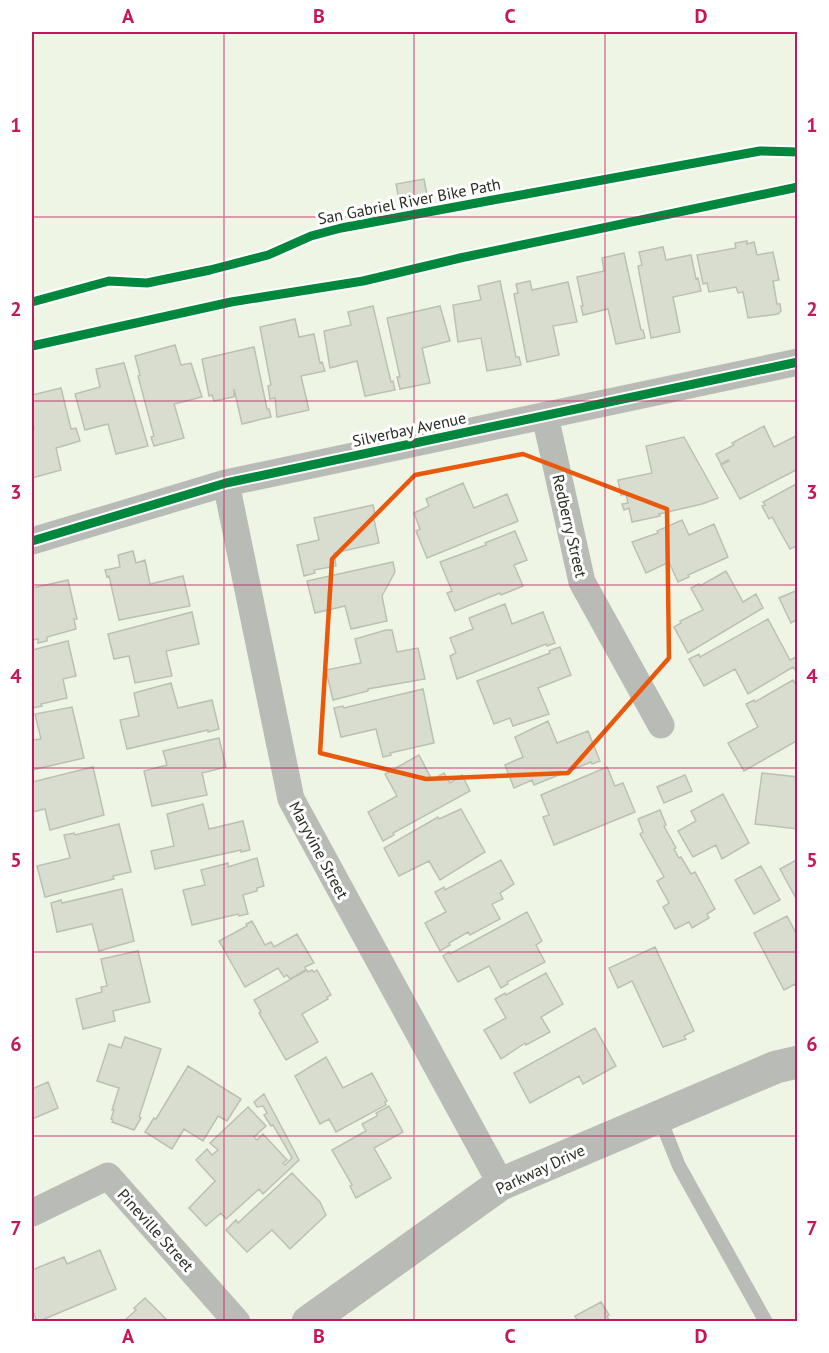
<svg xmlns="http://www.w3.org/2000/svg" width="829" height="1353" font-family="'PT Sans',sans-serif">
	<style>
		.building { fill: #d8ddd0; stroke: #bbc0b3; stroke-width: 1.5 }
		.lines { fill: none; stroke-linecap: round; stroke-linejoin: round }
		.service { stroke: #b9bcb6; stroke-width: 14 }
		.minor { stroke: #b9bcb6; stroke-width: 27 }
		.tertiary { stroke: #b9bcb6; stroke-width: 33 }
		.cycleway-casing { stroke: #fff; stroke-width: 13 }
		.cycleway { stroke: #00873e; stroke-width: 9 }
		.marked { fill: none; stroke: #e8590c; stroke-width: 4.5; stroke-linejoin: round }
		.grid { fill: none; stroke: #c2185b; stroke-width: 1.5; stroke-opacity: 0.55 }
		.labels { text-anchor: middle; stroke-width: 6; stroke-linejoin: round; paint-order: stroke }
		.street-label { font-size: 16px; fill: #292d22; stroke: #fff }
		.neatline { fill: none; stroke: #c2185b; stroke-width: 2 }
		.grid-label { font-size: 20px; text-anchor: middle; font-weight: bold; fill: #c2185b }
	</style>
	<rect width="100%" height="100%" fill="#eff5e4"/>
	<path class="building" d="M424,179L427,195L399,200L396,184Z
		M747,241V244L754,242L757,255L773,252L779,280L773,281L777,304H780L781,311L778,314L748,318L743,292L738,293L736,287L709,292L707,283L703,284L697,255L736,248L735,243Z
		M663,247L666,260L691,255L696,279L698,278L701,291L673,297L680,332L651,338L638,266L642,265L639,252Z
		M624,253L641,330H643L645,338L616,344L608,309L583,315L581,306H583L577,277L604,271L602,258Z
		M500,281L516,357H519L521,365L487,371L481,338L458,342L453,305L481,300L478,286Z
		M530,281L532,290L568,282L577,322L553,326L559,355L527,362L514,294L518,293L516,284Z
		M373,306L391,382L393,381L395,390L365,396L357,361L330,368L324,331L351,325L348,312Z
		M440,306L450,341L422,348L430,383L400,389L397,377H400L387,318Z
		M295,319L299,337L314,334L320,363L322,362L325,371L301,376L309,410L277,417L275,398L270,399L268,386L271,385L260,327Z
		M175,345L181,365L191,363L202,397L174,404L184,438L154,446L151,437L154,436L138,376L140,375L135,356Z
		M254,347L267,409H269L271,417L242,424L234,389V397L214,401L212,395L209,396L202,359Z
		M124,363L148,446L116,454L108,424L85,430L75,394L100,387L96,369Z
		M61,388L71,429L76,428L80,441L56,448L61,470L32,478V430L34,429L32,420V395Z
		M764,426L774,447L798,435V469L740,499L721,465L729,461L728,460L721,464L716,454L734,445L732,443Z
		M684,437L718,498L702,504L659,514L660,516L632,522L629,508L624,510L622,504L628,503L626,494L621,495L618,480L652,473L646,446Z
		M463,483L474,508L507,494L518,521L427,558L416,531L420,529L414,513L429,506L426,499Z
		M798,483V545L790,549L772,517L769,519L762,506L765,505L763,502Z
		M373,505L375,514L373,515L379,543L334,553L336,566L314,570L315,573L304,576L297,545L319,540L314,518Z
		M682,520L689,535L714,524L728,557L688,575L689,577L678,582L669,562L646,573L632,542L658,533L657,531Z
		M515,531L527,560L514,565L523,586L501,595L500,593L455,611L447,593L452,591L440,562L486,545L485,543Z
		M133,551L136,563L145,560L150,584L183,576L190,606L119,620L109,576L107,577L105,570L120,567L118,555Z
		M393,562L395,572L382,596L387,621L351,629L345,606L315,613L307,581Z
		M726,571L743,602L756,594L763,608L688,653L674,627L681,623L680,621L703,610L691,588L699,584L700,586Z
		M68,580L77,619H74L76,629L47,637V641L38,643V639L32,640V588Z
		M798,590V619L791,623L779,598Z
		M505,604L512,624L543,612L555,643L547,646L546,644L457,679L450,656L456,653L450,638L473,629L469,618Z
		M192,612L199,644L166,651L172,676L135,683L129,656L114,659L108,634Z
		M768,619L790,660L798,656V673L793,667L748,694L735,669L704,686L689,659L699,654L700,657Z
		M386,630H392L397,652L418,648L425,679L368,689V691L333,700L326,670L361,663L355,639Z
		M68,641L76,676L63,679L67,698L41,704L42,706L32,708V650Z
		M560,647L571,675L538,688L549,714L513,726L510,718L494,724L477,681L550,653L549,651Z
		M793,680L798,688V740L744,771L728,743L758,727L746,704L754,700L755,702Z
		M171,683L178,708L212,700L219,729L208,732V730L127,749L120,720L139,716L134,693Z
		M423,689L434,743L390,753L391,755L383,757L376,729L341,737L334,708L343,706L344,708Z
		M72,707L84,758L32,770V740L41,739L35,714Z
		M548,721L557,743L588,731L600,761L592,764L591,762L534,785L532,780L514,788L505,765L523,757L515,737Z
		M219,738L226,767L202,773L207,795L152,806L144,771L167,765L163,751Z
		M419,755L432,780L444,773L450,783L462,775L470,791L393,833L394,835L383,841L368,812L397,796L385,774Z
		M93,767L104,815L50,830L45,809L32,812V782Z
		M607,767L615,786L623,783L635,812L554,845L543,817L549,815L541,795Z
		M762,773L798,777V829L755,824Z
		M685,775L692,791L664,803L657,787Z
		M723,794L749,843L722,859L716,845L693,857L678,831L696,821L691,811Z
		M203,804L209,829L243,821L250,850L241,852V850L155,869L151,851L174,846L167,814Z
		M461,809L485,852L440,880L429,861L399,876L384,848L438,817L439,819Z
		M660,810L666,825L664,826L676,848L674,849L679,858L681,857L691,874L695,872L715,909L707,914L709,918L692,928L689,922L675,929L663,907L669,903L657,881L664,877L640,834L643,832L638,819Z
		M119,824L131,872L113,876L114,879L45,897L37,866L70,858L64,835L74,833L75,835Z
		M257,858L264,886L257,888V891L243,895L248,914L239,916L238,914L192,925L183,890L205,885L201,870L228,863V867Z
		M798,859V902L780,869Z
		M501,860L514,884L500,893L503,899L492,904L500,919L470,935L468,932L449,943L450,945L440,951L425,923L446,912L435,892L444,887L445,890Z
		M761,866L780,900L754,914L735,880Z
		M122,889L134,941L99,951L92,924L57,932L51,903L61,900L62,903Z
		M527,912L542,941L536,945L545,962L507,982L508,984L501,988L489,966L458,982L443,956L449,952L450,954Z
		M787,916L798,937V988L795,984L784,990L754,933Z
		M252,921L265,945L271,942L274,947L297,934L314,963L305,967L306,970L290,979L287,975L284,977L278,968L245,987L219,941L247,926L246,924Z
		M655,947L694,1031L684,1036L686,1039L663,1047L632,981L618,988L609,968Z
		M138,951L150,1002L113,1011L115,1021L83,1029L76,999L102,992L101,987L107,986L101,959Z
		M307,970L308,972L312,970L314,972L317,970L331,995L327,997L328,999L302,1014L318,1042L286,1060L259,1013L261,1012L254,1000Z
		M546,973L563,1004L541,1017L550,1032L526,1045L525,1043L501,1059L484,1030L506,1018L495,999L505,993L506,995Z
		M595,1028L616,1066L583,1084L579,1076L530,1103L514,1073Z
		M125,1037L161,1049L139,1117L141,1118L134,1130L112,1122L113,1120L111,1119L114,1110H112L119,1088L97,1081L109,1044L121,1048Z
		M326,1057L343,1088L372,1073L387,1101L385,1102L386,1105L336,1132L329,1119L320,1124L295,1076Z
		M188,1066L241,1099L227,1121L218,1116L203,1141L184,1129L172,1149L145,1132L154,1118L156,1119Z
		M48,1082L58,1108L32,1119V1089Z
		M264,1094L299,1160L263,1194L259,1189L226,1219L221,1213L206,1226L189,1208L215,1181L196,1160L207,1149L212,1155L218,1150L210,1143L248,1107L266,1126L254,1137L257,1140L263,1134L287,1160L283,1163L285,1165L292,1158L273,1125L271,1126L264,1115L267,1113L263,1106L257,1107L254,1102Z
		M389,1106L403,1132L374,1148L391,1178L356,1198L350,1186L352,1185L332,1150L366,1131L362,1124L377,1116L376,1113Z
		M292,1173L320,1202L326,1215L290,1249L272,1230L247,1252L226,1230L236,1220L238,1223Z
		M100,1250L116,1289L37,1322L32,1308V1270L64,1257L67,1264Z
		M145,1298L166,1319L163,1322H123L136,1310L134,1308Z
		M601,1302L609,1315L607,1316L610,1322H578L575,1316Z"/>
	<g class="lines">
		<path class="service" d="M659,1116L679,1166L766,1322"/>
		<path class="minor" d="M545,416L582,582L661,725
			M226,483L291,799L501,1184
			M32,541L226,483L798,362
			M32,1213L108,1176L237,1322"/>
		<path class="tertiary" d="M308,1322L501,1184L776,1067L798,1062"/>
		<defs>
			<path id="cycleway" d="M32,302L109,281L147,283L210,270L268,255L311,236L341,228L760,151L798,152
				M32,346L231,302L363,281L460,258L798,187
				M32,541L226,483L798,362"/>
		</defs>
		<use href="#cycleway" class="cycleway-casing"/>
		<use href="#cycleway" class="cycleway"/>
	</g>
	<path class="marked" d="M523,454L667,509L669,658L568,773L426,779L320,753L332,559L415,475Z"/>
	<path class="grid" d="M224,32V1322M414,32V1322M605,32V1322M32,217H798M32,401H798M32,585H798M32,768H798M32,952H798M32,1136H798"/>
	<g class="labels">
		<g class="street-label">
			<text transform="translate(409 201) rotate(-11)" y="6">San Gabriel River Bike Path</text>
			<text transform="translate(409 429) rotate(-12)" y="6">Silverbay Avenue</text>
			<text transform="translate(570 526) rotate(77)" y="6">Redberry Street</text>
			<text transform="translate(319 850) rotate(62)" y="6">Maryvine Street</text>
			<text transform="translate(540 1169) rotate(-25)" y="6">Parkway Drive</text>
			<text transform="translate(156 1230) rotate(48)" y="6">Pineville Street</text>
		</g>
	</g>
	<rect width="829" height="1353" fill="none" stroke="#ffffff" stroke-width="66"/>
	<rect x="33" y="33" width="763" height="1287" class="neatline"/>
	<g class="grid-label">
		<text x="128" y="23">A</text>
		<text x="319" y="23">B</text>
		<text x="510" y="23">C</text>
		<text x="701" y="23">D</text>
		<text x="16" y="132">1</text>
		<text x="812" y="132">1</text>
		<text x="16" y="316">2</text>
		<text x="812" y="316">2</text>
		<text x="16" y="499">3</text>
		<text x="812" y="499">3</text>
		<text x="16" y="683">4</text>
		<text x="812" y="683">4</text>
		<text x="16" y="867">5</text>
		<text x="812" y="867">5</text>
		<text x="16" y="1051">6</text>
		<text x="812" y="1051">6</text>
		<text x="16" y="1235">7</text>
		<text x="812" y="1235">7</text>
		<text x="128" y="1343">A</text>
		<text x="319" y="1343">B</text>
		<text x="510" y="1343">C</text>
		<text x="701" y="1343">D</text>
	</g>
</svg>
